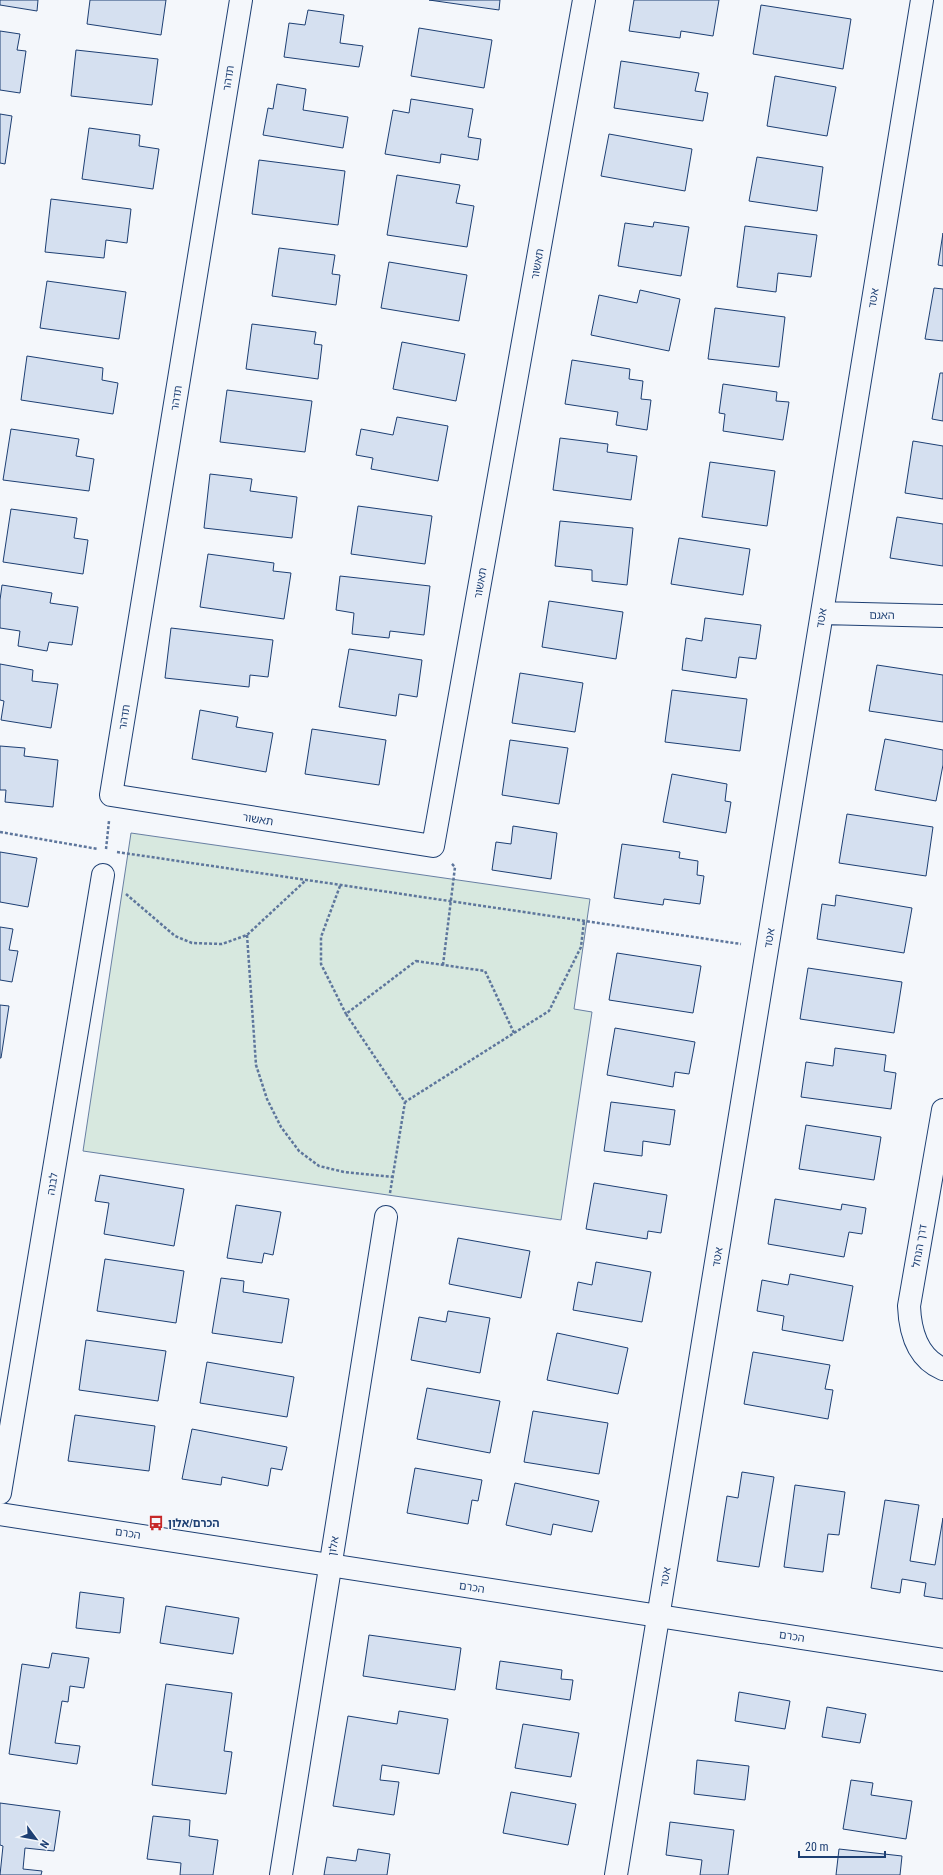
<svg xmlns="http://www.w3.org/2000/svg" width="943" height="1875" font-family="'Roboto Condensed','Noto Sans Hebrew',sans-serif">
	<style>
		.green { fill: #d7e8df; stroke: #687fa3 }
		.building { fill: #d5e0f0; stroke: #1d3f73 }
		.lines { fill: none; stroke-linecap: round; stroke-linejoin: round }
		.minor-casing { stroke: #1d3f73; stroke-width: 24 }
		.tertiary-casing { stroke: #1d3f73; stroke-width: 24 }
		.path { stroke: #5e769c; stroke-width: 2.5; stroke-dasharray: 3 2; stroke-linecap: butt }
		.minor { stroke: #f4f7fb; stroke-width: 22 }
		.tertiary { stroke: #f4f7fb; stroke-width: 22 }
		.labels { text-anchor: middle; stroke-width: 3; stroke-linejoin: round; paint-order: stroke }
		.street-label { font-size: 11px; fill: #1d3f73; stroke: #f4f7fb }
		.poi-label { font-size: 11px; font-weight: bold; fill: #1d3f73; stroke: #f4f7fb; text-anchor: start }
	</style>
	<rect width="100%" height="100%" fill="#f4f7fb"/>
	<path class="green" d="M131,833L590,899L574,1009L592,1012L561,1220L83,1151Z"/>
	<path class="building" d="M0,0H38L37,11L0,5Z
		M90,0H166L161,35L87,24Z
		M429,0H500L499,10Z
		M634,0H719L713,36L681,31L680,38L629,31Z
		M761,5L851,19L843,69L753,54Z
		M308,10L344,15L340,43L363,46L359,67L284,57L289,23L305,25Z
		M419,28L492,40L484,88L411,76Z
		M0,31L20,34L17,50L26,51L20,93L0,90Z
		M76,50L158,59L152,105L71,96Z
		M621,61L699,73L695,91L708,93L703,121L614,108Z
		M775,76L836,87L827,136L767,126Z
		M277,84L306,89L303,110L348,117L343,148L263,135L268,108L273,109Z
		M411,99L473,109L468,137L481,139L478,160L441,154L440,163L385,154L393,110L409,113Z
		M0,114L12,116L5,164L0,163Z
		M89,128L140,135L139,146L159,149L153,189L82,179Z
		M609,134L692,149L685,191L601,176Z
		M757,157L823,167L817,211L749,201Z
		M259,160L345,171L338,225L252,214Z
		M397,175L460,185L456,203L474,206L467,247L387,235Z
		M51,199L131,209L127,243L106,240L104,258L45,252Z
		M654,222L689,227L681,276L618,266L625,223L653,227Z
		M745,226L817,235L811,277L778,273L776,292L737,287Z
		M943,233V266L938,265Z
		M279,248L335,255L332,274L340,275L336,305L272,296Z
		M389,262L467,275L459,321L381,308Z
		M47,281L126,292L119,339L40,328Z
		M934,288L943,289V341L925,339Z
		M640,290L680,299L669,351L591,335L599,295L637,303Z
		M715,308L785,317L779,367L708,359Z
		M252,324L316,332L314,344L322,345L318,379L246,369Z
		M402,342L465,354L456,401L393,389Z
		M27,356L103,368L102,380L118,383L113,414L21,400Z
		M572,360L630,369L629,379L643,381L641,399L651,400L647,430L616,425L618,412L565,404Z
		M940,373H943V421L932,419Z
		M723,384L777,392L776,401L789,402L783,440L723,431L725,414L719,413Z
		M227,390L312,401L305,452L220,442Z
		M397,417L448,426L438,481L371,469L373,458L356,455L361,429L393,435Z
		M11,429L79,439L76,456L94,459L89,491L3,480Z
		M560,438L608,444L607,452L637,456L631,500L553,490Z
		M913,441L943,446V499L905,493Z
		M710,462L775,471L767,526L702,517Z
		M210,474L252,479L250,491L297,497L292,538L204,528Z
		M358,506L432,516L425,564L351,554Z
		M11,509L77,518L74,538L88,540L83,574L3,562Z
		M897,517L943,524V566L890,558Z
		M560,521L633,528L627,585L592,581V570L555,566Z
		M679,538L750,549L743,595L671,584Z
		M208,554L274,563L273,571L291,573L284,619L200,607Z
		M340,576L430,586L424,635L390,631L389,638L352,634L354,613L336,610Z
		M2,585L52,593L50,603L78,607L72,645L49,642L47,651L18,646L20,631L0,628V600Z
		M549,601L623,612L616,659L542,647Z
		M705,618L761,625L756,659L739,657L736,678L682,670L686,638L702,641Z
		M171,628L273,640L268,677L250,675L249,687L165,678Z
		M349,649L422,660L417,697L399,694L396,716L339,707Z
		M0,664L33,670L32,681L58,684L51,728L1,720L4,701L0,700Z
		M877,665L943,675V722L869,711Z
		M520,673L583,683L575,732L512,723Z
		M672,690L747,699L740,751L665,742Z
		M200,710L238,717L236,727L273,733L266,772L192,759Z
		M312,729L386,740L379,785L305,774Z
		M885,739L943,750V765L936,801L875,790Z
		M510,740L568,748L559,804L502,795Z
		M0,746L25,748L24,756L58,760L53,807L5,802L6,790H0Z
		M672,774L727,784L725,801L731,802L726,833L663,822Z
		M847,814L933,827L926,876L839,863Z
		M513,826L557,833L551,879L492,870L496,842L511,844Z
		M622,844L680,852L679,858L698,861L697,875L704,876L700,904L664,899L663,905L614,898Z
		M0,852L37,858L28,907L0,902Z
		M836,895L912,908L904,953L817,939L822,904L835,906Z
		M0,927L13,929L9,950L18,951L12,982L0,980Z
		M617,953L701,966L693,1013L609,1000Z
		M808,968L902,982L894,1033L800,1019Z
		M0,1005L9,1006L1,1058H0Z
		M615,1028L695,1042L689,1074L675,1072L673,1087L607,1075Z
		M835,1048L886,1055L884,1071L896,1073L891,1109L801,1097L806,1062L833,1066Z
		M611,1102L675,1110L670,1145L643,1141L642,1156L604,1151Z
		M806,1125L881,1137L874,1180L799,1169Z
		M100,1175L184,1189L174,1246L104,1234L109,1203L95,1201Z
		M594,1183L667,1195L661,1233L648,1231L647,1239L586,1229Z
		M775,1199L841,1210L842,1204L866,1208L862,1234L849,1232L844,1257L768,1244Z
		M236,1205L281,1212L273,1255L264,1253L262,1263L227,1258Z
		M458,1238L530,1251L521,1298L449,1284Z
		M105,1259L184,1271L176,1323L97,1311Z
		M596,1262L651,1272L642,1322L573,1310L578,1282L592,1285Z
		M790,1274L853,1286L843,1341L782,1330L784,1316L757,1311L762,1280L788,1285Z
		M221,1278L244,1281L243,1292L289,1299L282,1343L212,1333Z
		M448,1311L490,1318L480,1373L411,1360L419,1317L446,1322Z
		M557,1333L628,1348L618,1394L547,1380Z
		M86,1340L166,1351L158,1401L79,1390Z
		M753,1352L830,1365L825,1389L833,1390L828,1419L744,1404Z
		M207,1362L294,1377L287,1417L200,1403Z
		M427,1388L500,1401L490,1453L417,1439Z
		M533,1411L608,1423L599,1474L524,1462Z
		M75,1415L155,1426L149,1471L68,1461Z
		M192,1429L287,1447L282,1470L271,1468L268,1486L222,1477L221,1485L182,1479Z
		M415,1468L482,1480L478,1501L472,1500L468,1524L407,1513Z
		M742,1472L774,1477L759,1567L717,1561L727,1496L738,1498Z
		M515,1483L599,1501L592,1532L553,1524L551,1535L506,1525Z
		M795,1485L845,1492L839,1535L828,1534L823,1572L784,1567Z
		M885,1500L919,1505L910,1561L935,1565L943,1518V1599L924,1596L926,1583L902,1579L900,1593L871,1588Z
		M80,1592L124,1598L120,1633L76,1628Z
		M166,1606L239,1618L233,1654L160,1643Z
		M369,1635L461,1648L455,1690L363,1676Z
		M52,1653L89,1658L84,1688L70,1686L68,1702L62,1701L55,1743L80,1746L77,1764L9,1754L22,1664L49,1668Z
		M500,1661L562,1670L561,1679L573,1680L570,1700L496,1689Z
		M166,1684L232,1693L224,1751L232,1752L226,1794L152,1785Z
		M739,1692L790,1701L785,1729L735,1721Z
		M827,1707L866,1714L860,1743L822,1737Z
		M399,1711L448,1719L439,1774L382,1765L380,1780L399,1782L394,1815L333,1806L348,1716L397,1724Z
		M523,1724L579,1733L571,1777L515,1768Z
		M697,1760L749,1766L745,1800L694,1794Z
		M851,1780L873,1783L871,1795L912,1801L906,1839L843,1829Z
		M511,1792L576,1804L568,1845L503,1833Z
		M0,1803L60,1811L54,1851L25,1848L23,1869L42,1871L41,1875H0L3,1846L0,1845Z
		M153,1816L190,1820L189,1836L218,1840L213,1875H180L181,1863L147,1859Z
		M670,1822L734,1830L728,1875H700L702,1860L666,1855Z
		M358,1849L390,1854L387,1875H324L327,1857L356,1861Z
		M839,1849L902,1856L900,1875H836Z"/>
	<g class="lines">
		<defs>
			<path id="minor" d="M241,0L111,795L433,846L584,0
				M822,613L943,616
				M943,1110L909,1306C910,1331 917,1358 943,1369
				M0,1493L103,875
				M281,1875L386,1217
				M616,1875L922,0"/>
			<path id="tertiary" d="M0,1514L943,1660"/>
		</defs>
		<use href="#minor" class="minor-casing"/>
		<use href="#tertiary" class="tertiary-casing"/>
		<path class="path" d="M0,832L98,849
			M106,849L109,821
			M117,852L741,944
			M340,886L321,937V964L346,1014
			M126,894L175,936L192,943L222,944L247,935L305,881
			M247,935L256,1065L267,1099L281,1127L299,1151L319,1166L344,1172L393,1177
			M416,961L485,971L514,1033L405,1102L346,1014Z
			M443,965L455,867L451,863
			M514,1033L549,1011L581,947L584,921
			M390,1193L405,1102"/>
		<use href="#minor" class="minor"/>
		<use href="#tertiary" class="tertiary"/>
	</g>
	<defs>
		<symbol id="bus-bare" viewBox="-9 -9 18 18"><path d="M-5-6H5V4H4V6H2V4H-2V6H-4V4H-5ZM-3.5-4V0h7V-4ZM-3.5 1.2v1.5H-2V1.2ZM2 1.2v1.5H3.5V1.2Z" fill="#c62828" stroke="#f4f7fb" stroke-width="2.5" paint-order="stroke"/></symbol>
	</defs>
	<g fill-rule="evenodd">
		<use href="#bus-bare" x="145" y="1512" width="22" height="22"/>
	</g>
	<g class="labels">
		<g class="street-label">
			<text transform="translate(228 78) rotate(-81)" y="4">תדהר</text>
			<text transform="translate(537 264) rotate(-80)" y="4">תאשור</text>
			<text transform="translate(873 298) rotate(-81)" y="4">אטד</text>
			<text transform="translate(176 398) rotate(-81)" y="4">תדהר</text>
			<text transform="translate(480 583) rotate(-80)" y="4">תאשור</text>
			<text transform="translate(882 615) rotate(1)" y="4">האגם</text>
			<text transform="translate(821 618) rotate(-81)" y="4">אטד</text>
			<text transform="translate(124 717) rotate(-81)" y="4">תדהר</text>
			<text transform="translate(258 819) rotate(9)" y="4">תאשור</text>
			<text transform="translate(769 938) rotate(-81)" y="4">אטד</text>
			<text transform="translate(52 1184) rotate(-81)" y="4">לבנה</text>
			<text transform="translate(919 1246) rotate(-80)" y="4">דרך הנחל</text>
			<text transform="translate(717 1257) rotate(-81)" y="4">אטד</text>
			<text transform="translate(128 1533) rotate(9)" y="4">הכרם</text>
			<text transform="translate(333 1546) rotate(-81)" y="4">אלון</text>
			<text transform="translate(665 1577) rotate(-81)" y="4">אטד</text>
			<text transform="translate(472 1587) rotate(9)" y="4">הכרם</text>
			<text transform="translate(792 1636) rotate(9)" y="4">הכרם</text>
		</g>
		<g class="poi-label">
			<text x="168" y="1527">הכרם/אלון</text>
		</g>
	</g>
	<g transform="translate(36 1839) rotate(122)" stroke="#f4f7fb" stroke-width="3" paint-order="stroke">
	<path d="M0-3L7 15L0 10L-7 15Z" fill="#1d3f73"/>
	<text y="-6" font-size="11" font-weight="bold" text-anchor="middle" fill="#1d3f73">N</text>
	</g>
	<path d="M799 1851v6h86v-6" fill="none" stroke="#1d3f73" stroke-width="2"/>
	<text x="805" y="1851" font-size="12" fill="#1d3f73" stroke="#f4f7fb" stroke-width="3" paint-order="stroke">20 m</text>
</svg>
